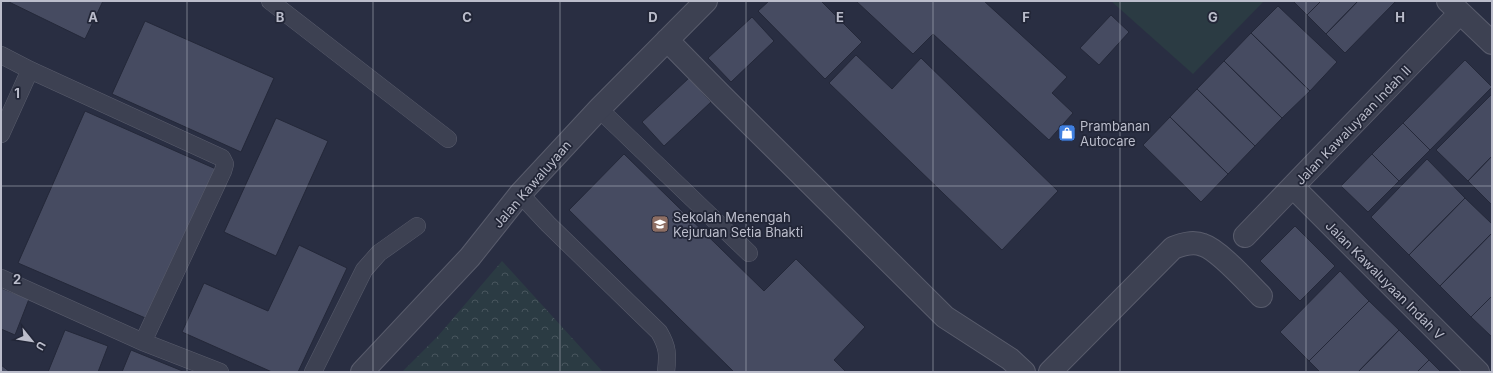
<svg xmlns="http://www.w3.org/2000/svg" width="1493" height="373" font-family="Inter,sans-serif">
	<style>
		.grass { fill: #2b3b43 }
		.forest { fill: url(#forest-crowns) }
		.building { fill: #464b61; stroke: #242839 }
		.lines { fill: none; stroke-linecap: round; stroke-linejoin: round }
		.service-casing { stroke: #595c6c; stroke-width: 18 }
		.minor-casing { stroke: #595c6c; stroke-width: 24 }
		.service { stroke: #3d4152; stroke-width: 17 }
		.minor { stroke: #3d4152; stroke-width: 22 }
		.grid { fill: none; stroke: #bbbdcb; stroke-width: 1; stroke-opacity: 0.55 }
		.labels { text-anchor: middle; stroke-width: 3.5; stroke-linejoin: round; paint-order: stroke }
		.street-label { font-size: 13px; fill: #bbbdcb; stroke: #222637 }
		.poi-label { font-size: 13px; fill: #bbbdcb; stroke: #222637; text-anchor: start }
		.grid-label { font-size: 13px; text-anchor: middle; font-weight: bold; fill: #bbbdcb; stroke: #222637; stroke-width: 3.5; stroke-linejoin: round; paint-order: stroke }
	</style>
	<defs>
		<pattern id="forest-crowns" width="20" height="18" patternUnits="userSpaceOnUse"><rect width="20" height="18" fill="#2b3b43"/><path d="M2 6a3 3 0 1 1 6 0M12 15a3 3 0 1 1 6 0" fill="none" stroke="#48555d"/></pattern>
	</defs>
	<rect width="100%" height="100%" fill="#292e42"/>
	<path class="grass" d="M1111,1H1264L1193,74Z"/>
	<path class="forest" d="M502,261L603,372H402L438,336Z"/>
	<path class="building" d="M10,1H103L85,39L9,2Z
		M769,1H821L862,42L825,79L758,11Z
		M856,1H984L1067,77L1052,93L1073,113L1049,140L933,34L913,54Z
		M1293,1H1321L1307,15Z
		M1321,1H1358L1326,34L1307,15Z
		M1358,1H1396L1345,53L1326,34Z
		M1278,6L1337,62L1310,91L1251,33Z
		M1111,15L1129,32L1099,65L1080,48Z
		M752,17L774,41L731,82L708,58Z
		M145,21L274,78L241,152L112,94Z
		M1251,33L1310,91L1282,118L1224,61Z
		M856,55L892,89L921,58L1058,191L1002,250L829,83Z
		M1465,60L1492,87L1430,150L1403,123Z
		M1224,61L1282,118L1255,146L1197,89Z
		M689,78L711,102L664,146L642,122Z
		M1197,89L1255,146L1228,174L1170,117Z
		M1492,94V156L1468,181L1436,150Z
		M85,111L216,169L150,320L18,263Z
		M1170,117L1228,174L1201,202L1143,145Z
		M276,118L328,141L276,256L224,232Z
		M1403,123L1430,150L1399,181L1372,154Z
		M624,154L764,291L796,259L865,327L834,360L846,372H734L569,210Z
		M1372,154L1399,181L1368,212L1341,186Z
		M1492,156V205L1468,181Z
		M1427,159L1465,198L1409,255L1371,217Z
		M1465,198L1492,224V233L1440,286L1409,255Z
		M1295,226L1335,266L1300,301L1260,261Z
		M1492,233V296L1471,317L1440,286Z
		M299,245L347,268L298,372H272L182,332L204,283L268,311Z
		M1340,271L1369,301L1309,361L1280,332Z
		M1,288L29,299L15,335L1,329Z
		M1492,296V337L1471,317Z
		M1369,301L1399,330L1358,372H1320L1309,361Z
		M65,330L108,346L98,372H48Z
		M1399,330L1429,360L1417,372H1358Z
		M131,350L185,372H122Z
		M1429,360L1441,372H1417Z
		M1,365L10,372H1Z"/>
	<g class="lines">
		<defs>
			<path id="service" d="M270,1L448,139
				M1,55L30,70L222,158L225,164L223,171L143,342
				M599,109L749,253
				M1,134L30,70
				M520,194L548,224L659,332C668,347 668,355 666,372
				M1,278L143,342L220,372
				M313,372L364,270L379,253L417,226"/>
			<path id="minor" d="M1448,1L1492,43
				M667,40L721,95L945,317L1010,359L1024,372
				M1293,187L1478,372
				M1245,236L1460,13
				M362,372L470,257L520,194L599,109L706,1
				M1050,372L1173,248C1183,244 1193,241 1203,245C1219,250 1248,283 1261,296"/>
		</defs>
		<use href="#service" class="service-casing"/>
		<use href="#minor" class="minor-casing"/>
		<use href="#service" class="service"/>
		<use href="#minor" class="minor"/>
	</g>
	<path class="grid" d="M187,1V372M373,1V372M560,1V372M746,1V372M933,1V372M1120,1V372M1306,1V372M1,186H1492"/>
	<defs>
		<symbol id="shop-square" viewBox="-11 -11 22 22"><rect x="-9" y="-9" width="18" height="18" rx="4" fill="#3f7fe0" stroke="#222637"/><path d="M-5-2.5h2.3a2.7 3.5 0 0 1 5.4 0H5L5.5 6h-11ZM-1.5-2.5h3a1.5 2.3 0 0 0-3 0Z" fill="#fff"/></symbol>
		<symbol id="school-square" viewBox="-11 -11 22 22"><rect x="-9" y="-9" width="18" height="18" rx="4" fill="#8d6e63" stroke="#222637"/><path d="M0-5L7-2L0 1L-7-2ZM-4 1L0 2.5L4 1V4Q0 6-4 4Z" fill="#fff"/></symbol>
	</defs>
	<g fill-rule="evenodd">
		<use href="#shop-square" x="1057" y="123" width="20" height="20"/>
		<use href="#school-square" x="650" y="214" width="20" height="20"/>
	</g>
	<g class="labels">
		<g class="street-label">
			<text transform="translate(1353 125) rotate(-46)" y="5">Jalan Kawaluyaan Indah II</text>
			<text transform="translate(532 184) rotate(-49)" y="5">Jalan Kawaluyaan</text>
			<text transform="translate(1385 280) rotate(45)" y="5">Jalan Kawaluyaan Indah V</text>
		</g>
		<g class="poi-label">
			<text x="1080" y="131">Prambanan<tspan x="1080" dy="15">Autocare</tspan></text>
			<text x="673" y="222">Sekolah Menengah<tspan x="673" dy="15">Kejuruan Setia Bhakti</tspan></text>
		</g>
	</g>
	<g class="grid-label">
		<text x="93" y="22">A</text>
		<text x="280" y="22">B</text>
		<text x="467" y="22">C</text>
		<text x="653" y="22">D</text>
		<text x="840" y="22">E</text>
		<text x="1026" y="22">F</text>
		<text x="1213" y="22">G</text>
		<text x="1400" y="22">H</text>
		<text x="17" y="98">1</text>
		<text x="17" y="284">2</text>
	</g>
	<rect width="1493" height="373" fill="none" stroke="#bbbdcb" stroke-width="4"/>
	<g transform="translate(32 341) rotate(120)" stroke="#222637" stroke-width="3" paint-order="stroke">
	<path d="M0-3L7 15L0 10L-7 15Z" fill="#bbbdcb"/>
	<text y="-6" font-size="11" font-weight="bold" text-anchor="middle" fill="#bbbdcb">U</text>
	</g>
</svg>
